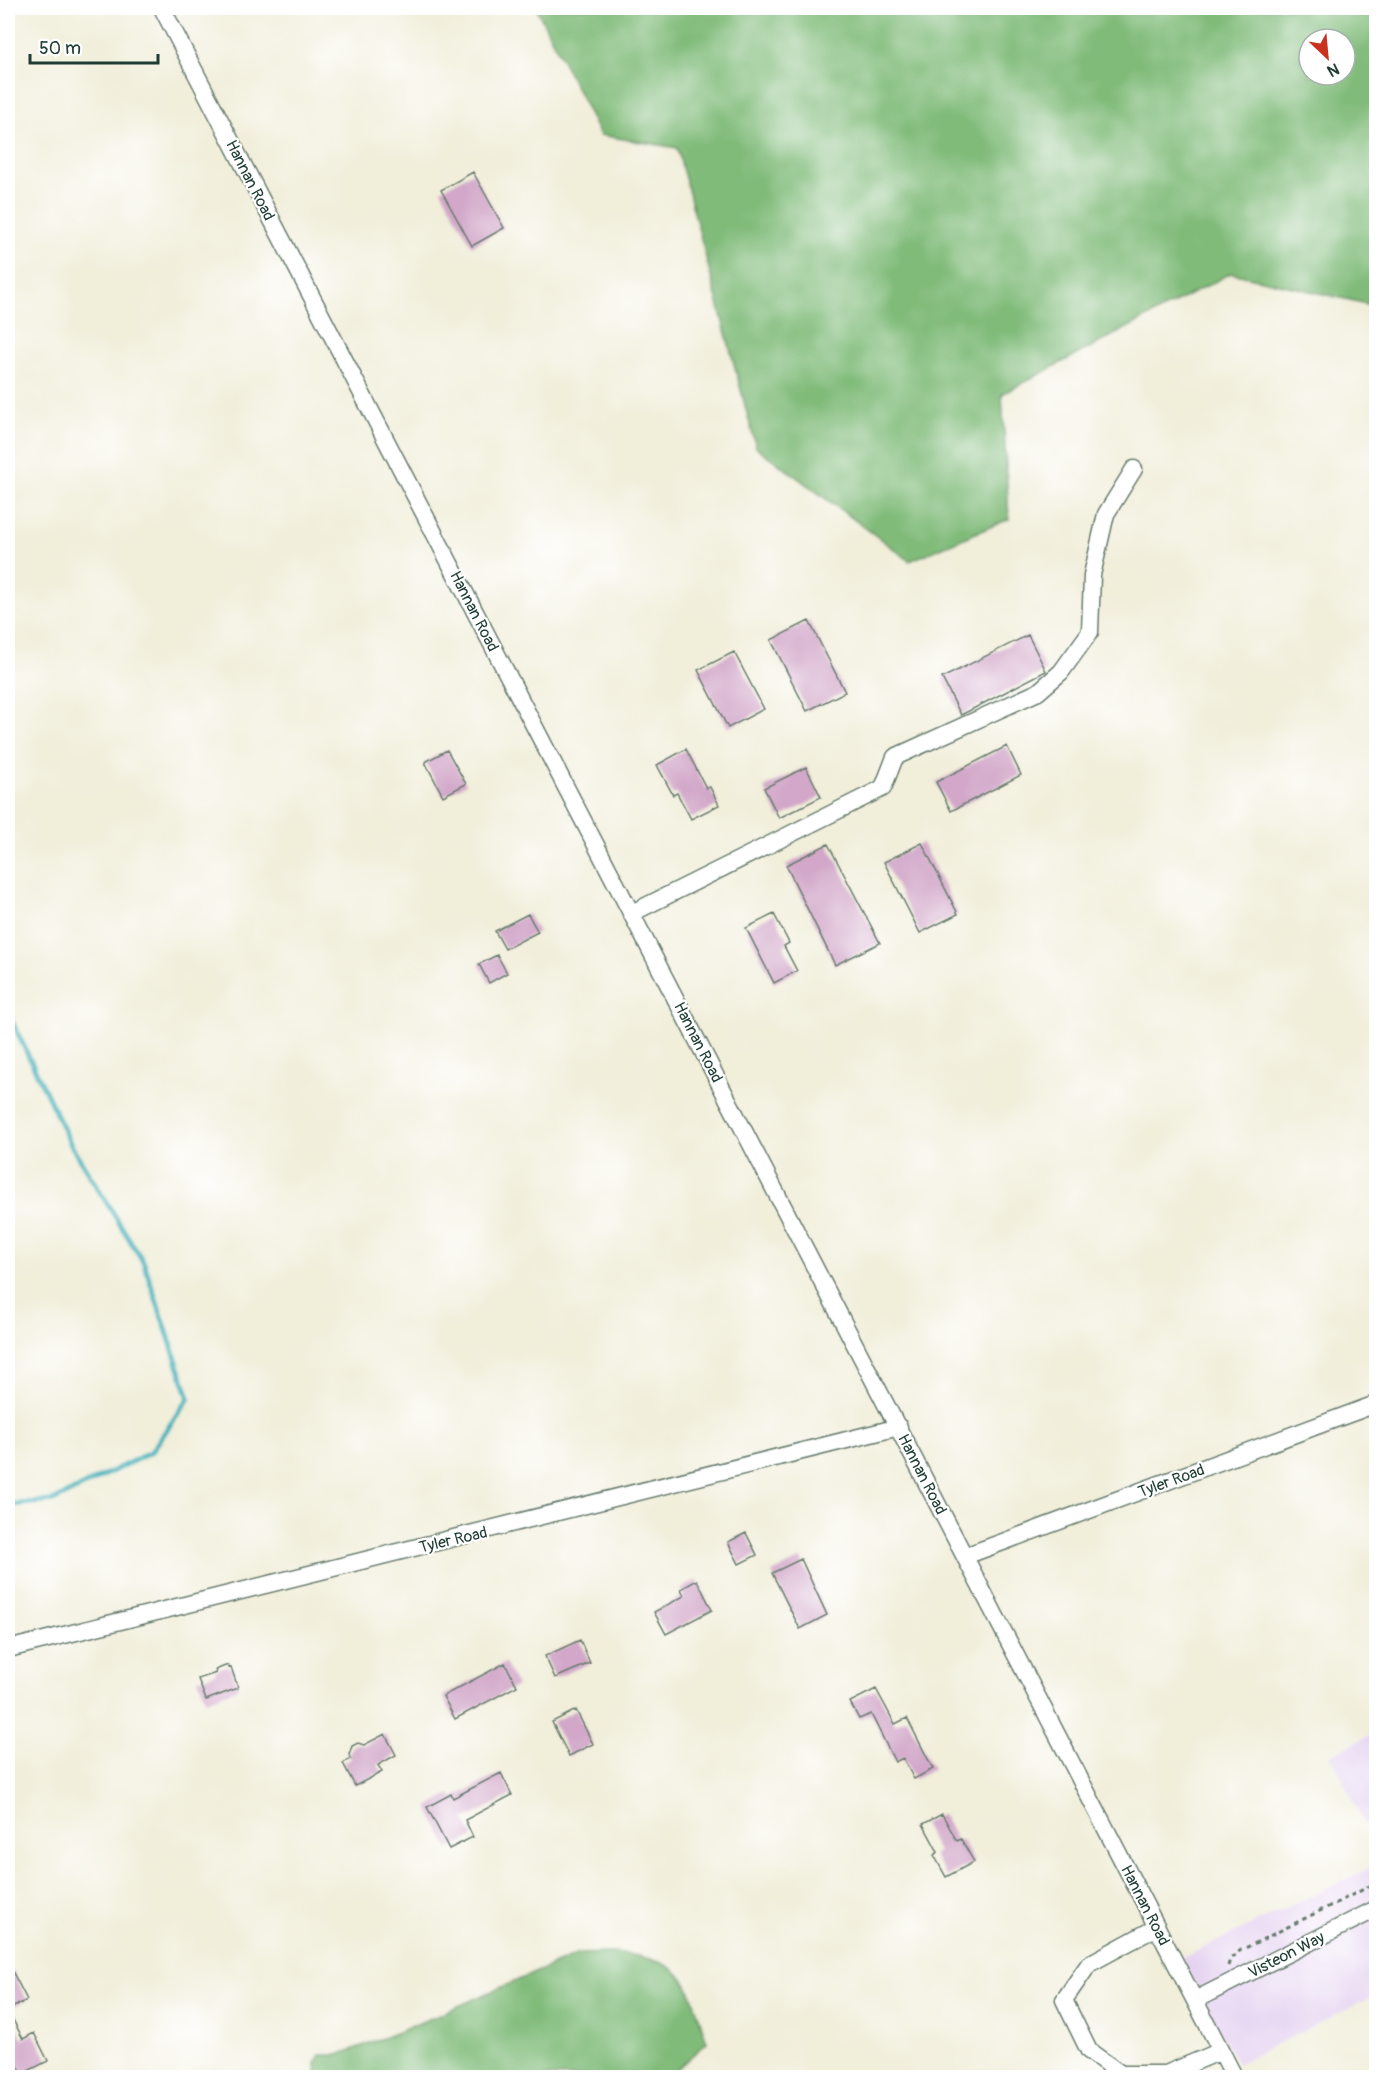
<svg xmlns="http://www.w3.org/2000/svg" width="1384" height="2085" font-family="Pangolin,sans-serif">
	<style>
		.built { fill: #e5d3f1 }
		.forest { fill: #80bb79; stroke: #507c56; stroke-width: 1.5; fill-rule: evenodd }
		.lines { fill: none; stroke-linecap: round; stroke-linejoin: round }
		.stream { stroke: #41b1bb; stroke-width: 5 }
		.building { fill: #d2a7c9 }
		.minor-casing { stroke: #687b6e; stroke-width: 19 }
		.path { stroke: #687b6e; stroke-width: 3; stroke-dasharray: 4.5 4.5; stroke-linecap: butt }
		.minor { stroke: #fff; stroke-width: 16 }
		.labels { text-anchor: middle; stroke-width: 4.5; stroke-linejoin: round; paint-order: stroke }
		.street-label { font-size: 16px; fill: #1f3d34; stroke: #fff }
	</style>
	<rect width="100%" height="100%" fill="#fff"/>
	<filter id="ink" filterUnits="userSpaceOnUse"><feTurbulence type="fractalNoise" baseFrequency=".0167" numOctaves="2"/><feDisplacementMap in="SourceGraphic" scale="12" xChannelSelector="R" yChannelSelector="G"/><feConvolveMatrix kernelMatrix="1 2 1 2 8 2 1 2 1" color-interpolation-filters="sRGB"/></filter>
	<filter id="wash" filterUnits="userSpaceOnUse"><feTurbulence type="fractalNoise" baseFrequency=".008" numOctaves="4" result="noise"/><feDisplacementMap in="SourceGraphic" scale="24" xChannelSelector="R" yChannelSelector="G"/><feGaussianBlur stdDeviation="1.35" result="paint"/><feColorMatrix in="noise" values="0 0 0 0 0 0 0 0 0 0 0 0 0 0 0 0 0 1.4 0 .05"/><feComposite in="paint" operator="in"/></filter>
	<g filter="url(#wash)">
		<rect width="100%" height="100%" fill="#f1eeda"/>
		<path class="built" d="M1376,1732V1846L1330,1755Z
			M1376,1865V1995L1237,2064L1182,1958Z"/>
		<path class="forest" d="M536,8H1376V306L1231,273L1002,394L1009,519L910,561L756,447L677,148L600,135ZM1309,39H1345V75H1309Z
			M609,1953C634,1954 674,1959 687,1985C696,2002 700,2023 707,2042L668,2077H317L316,2062L320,2055H338L401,2031L578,1954Z"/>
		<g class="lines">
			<path class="stream" d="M8,1013L71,1145L144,1263L189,1398L151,1452L53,1501L8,1505"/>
		</g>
		<g id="blocks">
			<path class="building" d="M473,172L504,228L472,246L441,190Z
				M809,621L845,692L807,711L771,640Z
				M1028,635L1046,671L961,715L942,678Z
				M734,652L764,709L728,728L698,670Z
				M1007,746L1021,775L951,811L936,782Z
				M686,749L706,788L710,787L719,805L691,819L677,793L673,795L657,765Z
				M447,750L466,784L443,796L425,762Z
				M806,767L821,797L779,818L764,788Z
				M922,843L958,914L920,933L884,862Z
				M828,844L880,943L835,965L786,865Z
				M528,914L538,932L505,949L495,931Z
				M774,914L789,943L784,946L797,971L774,983L746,928Z
				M497,955L507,973L489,983L479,964Z
				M746,1533L757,1555L739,1564L728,1542Z
				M801,1559L827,1615L800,1629L772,1573Z
				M697,1580L712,1610L666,1634L654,1612L684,1596L681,1589Z
				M580,1640L590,1663L555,1678L545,1656Z
				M505,1663L517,1686L455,1719L443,1696Z
				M228,1665L229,1668L231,1667L238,1688L206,1700L198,1679L216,1673L215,1670Z
				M876,1689L895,1724L907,1718L933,1769L914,1779L903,1758L895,1762L871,1714L859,1719L850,1702Z
				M576,1710L593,1744L569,1756L552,1722Z
				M385,1734L396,1755L378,1765L382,1772L355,1786L343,1763L351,1759L349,1755L352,1746L358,1743L364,1745Z
				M501,1773L512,1795L465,1820L473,1837L449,1849L427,1807L451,1794L453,1798Z
				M942,1814L957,1841L961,1839L974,1862L946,1877L934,1855L938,1852L923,1824Z
				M8,1963L27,2000L8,2010L23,2039L34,2033L48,2061L22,2074L8,2045Z"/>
		</g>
	</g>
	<g filter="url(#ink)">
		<use href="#blocks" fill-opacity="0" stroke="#687b6e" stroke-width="1.5"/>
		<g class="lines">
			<defs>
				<path id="minor" d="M162,8L1235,2078
					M632,913L883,788L895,757L1038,692L1061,672L1090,632L1092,575L1106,514L1134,469
					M965,1556L1376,1404
					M8,1649C304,1574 602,1503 899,1427
					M1157,1927L1089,1964L1064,2000L1089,2051L1121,2074H1166L1221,2051
					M1195,2000L1376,1909"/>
			</defs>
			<use href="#minor" class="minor-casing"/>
			<path class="path" d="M1228,1966L1230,1959L1241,1950L1376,1883"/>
			<use href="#minor" class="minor"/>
		</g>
	</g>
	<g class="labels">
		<g class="street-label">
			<text transform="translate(251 180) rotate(63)" y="6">Hannan Road</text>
			<text transform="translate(475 611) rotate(63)" y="6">Hannan Road</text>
			<text transform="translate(699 1042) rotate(63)" y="6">Hannan Road</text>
			<text transform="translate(923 1474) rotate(63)" y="6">Hannan Road</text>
			<text transform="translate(1171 1480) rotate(-20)" y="6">Tyler Road</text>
			<text transform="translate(453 1539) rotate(-13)" y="6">Tyler Road</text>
			<text transform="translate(1146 1905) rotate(63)" y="6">Hannan Road</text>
			<text transform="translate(1286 1954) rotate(-27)" y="6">Visteon Way</text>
		</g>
	</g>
	<rect width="1384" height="2085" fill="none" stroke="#fff" stroke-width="30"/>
	<g transform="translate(1327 57) rotate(154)"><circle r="28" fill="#ffffff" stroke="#a5b1ae" stroke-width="1.5"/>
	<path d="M0-4.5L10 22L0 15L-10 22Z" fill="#c8321e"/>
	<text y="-9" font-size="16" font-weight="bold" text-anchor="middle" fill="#1f3d34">N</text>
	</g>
	<path d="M30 54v9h128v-9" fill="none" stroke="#1f3d34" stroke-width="3"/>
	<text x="39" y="54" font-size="18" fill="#1f3d34" stroke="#ffffff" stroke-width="4.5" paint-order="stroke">50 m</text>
</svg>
